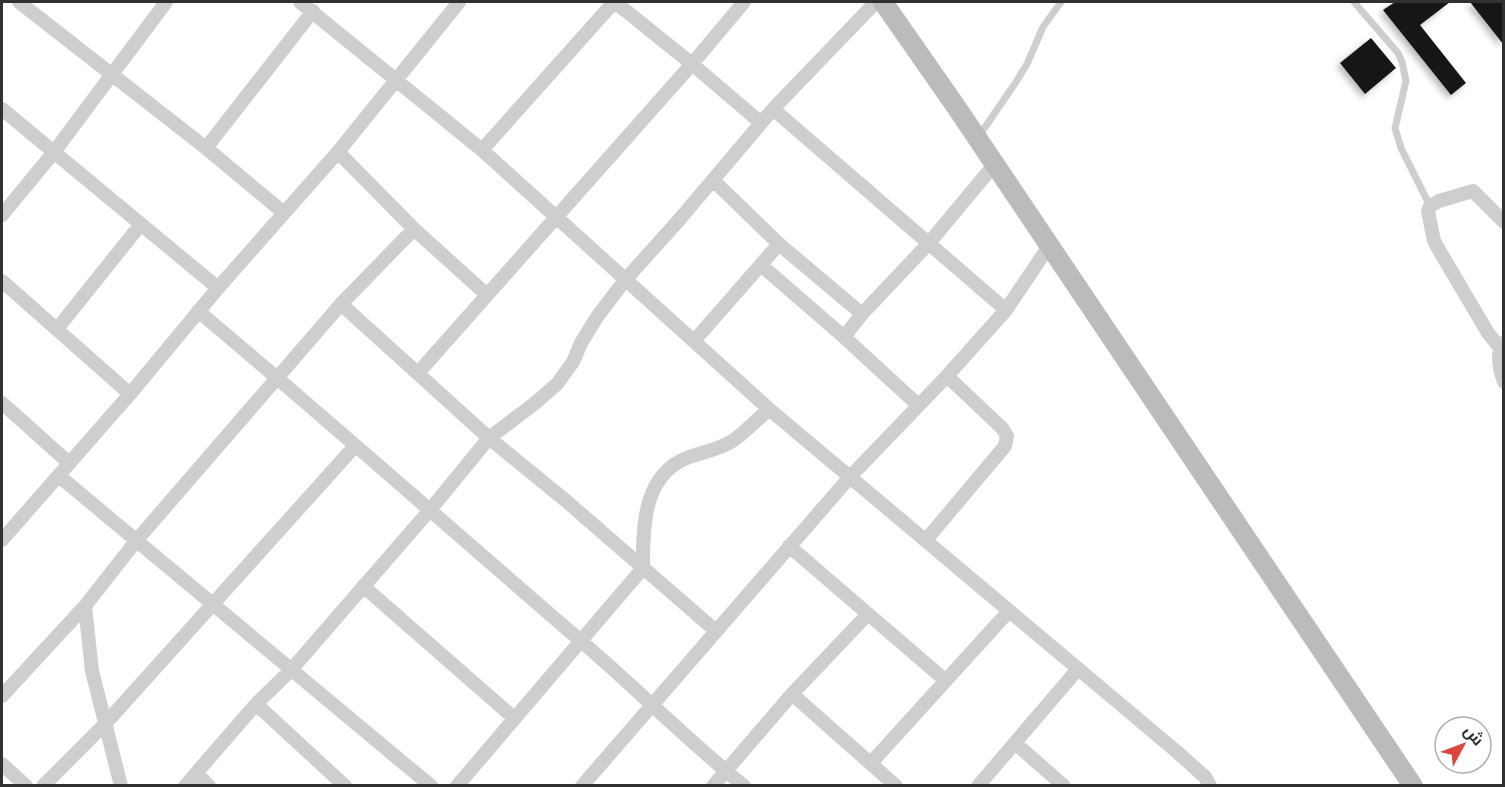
<svg xmlns="http://www.w3.org/2000/svg" width="1505" height="787" font-family="Inter,Cairo,sans-serif">
	<style>
		.building { fill: #181818; filter: url(#shadow) }
		.lines { fill: none; stroke-linecap: round; stroke-linejoin: round }
		.lane { stroke: #cecece; stroke-width: 7 }
		.street { stroke: #cecece; stroke-width: 14 }
		.secondary { stroke: #bbb; stroke-width: 20 }
	</style>
	<defs>
		<filter id="shadow"><feDropShadow dx="-3.5" dy="3.5" stdDeviation="3" flood-color="#0004"/></filter>
	</defs>
	<rect width="100%" height="100%" fill="#fff"/>
	<path class="building" d="M1395,2H1450L1420,25L1466,83L1451,95L1383,10Z
		M1470,2H1503V44Z
		M1371,38L1396,68L1365,94L1340,63Z"/>
	<g class="lines">
		<path class="lane" d="M1354,2L1398,53L1402,62L1406,81L1395,128L1401,148L1430,206
			M979,136L1016,82L1027,64L1043,27L1061,2"/>
		<path class="street" d="M19,2L206,148L284,213
			M300,2L482,150L769,409L1176,751L1205,777L1210,786
			M615,2L692,64L761,123
			M2,109L218,288
			M773,109L1006,310
			M206,148L313,11
			M482,150L614,2
			M338,152L414,229L487,295
			M713,180L779,244L862,314
			M2,215L54,152L166,2
			M1504,222L1473,191L1439,201L1430,206L1428,211L1434,241L1439,250L1488,333L1504,353
			M761,265L844,337L918,405
			M2,281L130,394
			M341,304L489,438L565,500L716,631
			M198,311C327,419 453,531 581,641C636,688 687,740 744,786
			M57,329L141,224
			M844,337L862,314L929,243L994,165
			M694,341L779,244
			M1503,343C1496,355 1499,369 1504,382
			M418,373L692,64L744,2
			M2,403L69,463
			M59,476L431,786
			M2,540L130,394L218,288L338,152L459,2
			M926,540L1005,446L1007,436L1002,428L947,376
			M789,546L945,680
			M363,586L514,718
			M85,606L92,671L121,786
			M792,694L896,786
			M2,696L85,606L136,541L341,304L414,229
			M256,704L345,786
			M1015,743L1064,786
			M871,763L1009,611
			M2,764L26,786
			M196,773L209,786
			M43,786L105,724L355,446
			M185,786L256,704L291,670L430,510L489,438L534,404L557,384L573,362L581,343L597,317L625,280L679,220L773,109L876,2
			M457,786L643,568C643,531 642,480 682,460C699,452 718,451 734,440C746,431 758,419 769,409
			M582,786L849,478L947,376L1006,310L1049,246
			M713,786L792,694L868,614
			M978,786L1078,669"/>
		<path class="secondary" d="M883,2L959,111L1413,786"/>
	</g>
	<rect width="1505" height="787" fill="none" stroke="#313131" stroke-width="6"/>
	<g transform="translate(1463 745) rotate(49)"><circle r="28" fill="#ffffff" stroke="#adadad" stroke-width="1.5"/>
	<path d="M0-4.5L10 22L0 15L-10 22Z" fill="#dd463d"/>
	<text y="-9" font-size="16" font-weight="bold" text-anchor="middle" fill="#313131">ش</text>
	</g>
</svg>
